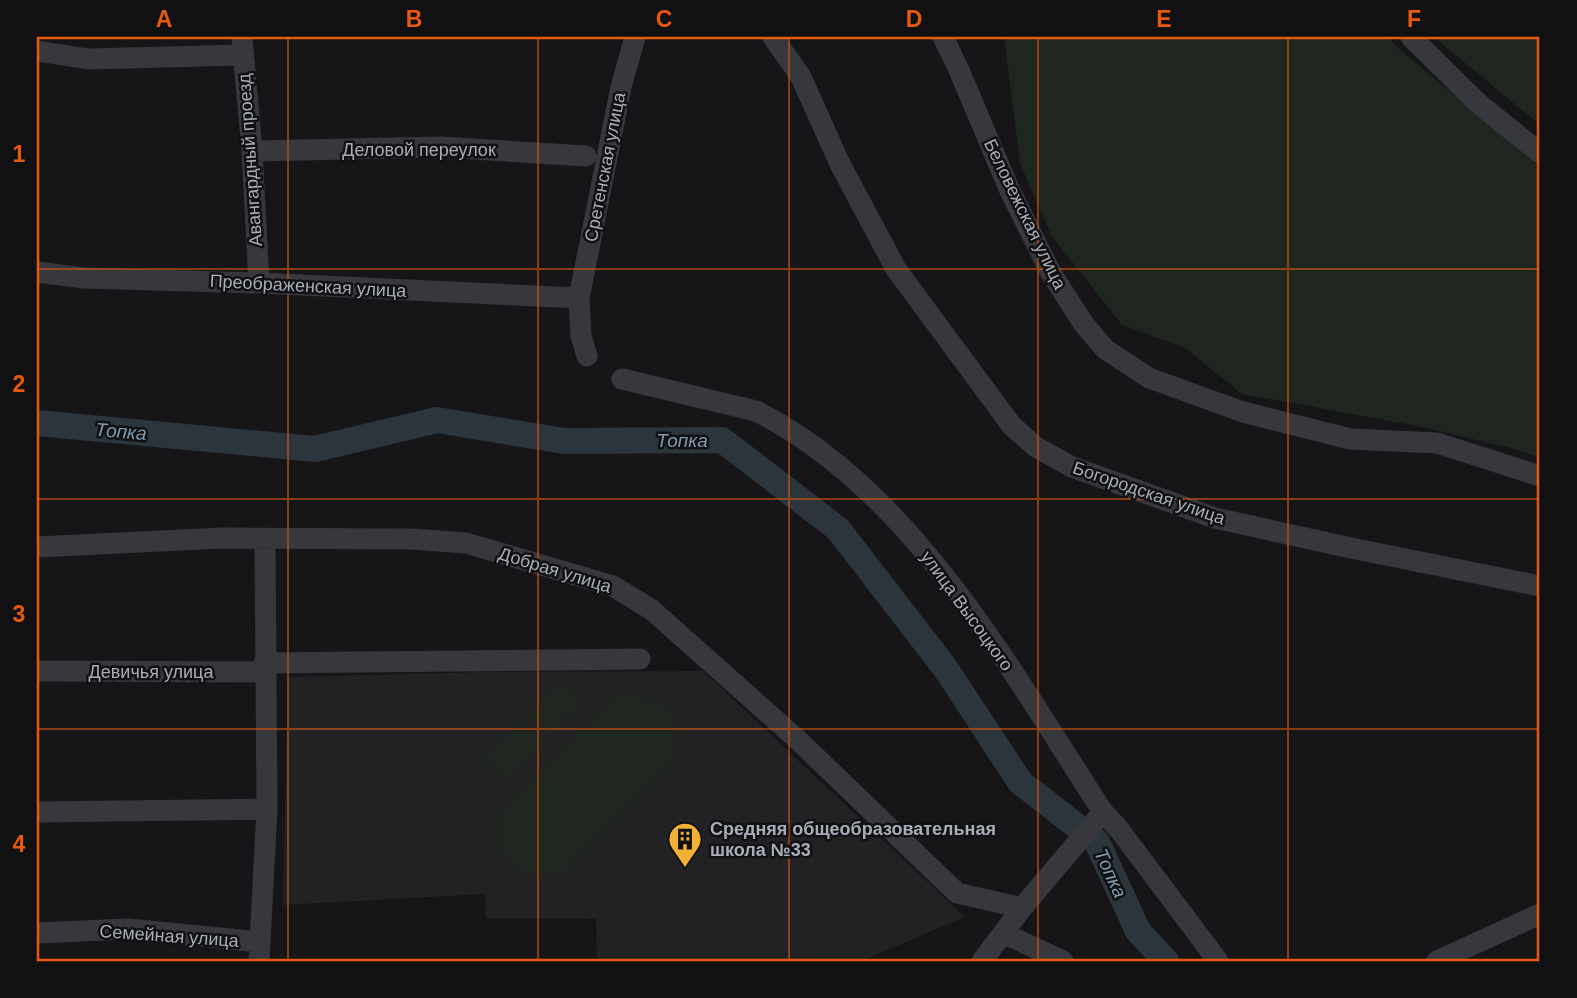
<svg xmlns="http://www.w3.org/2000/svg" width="1577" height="998" font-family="Helvetica,sans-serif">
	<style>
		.built { fill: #222225 }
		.green { fill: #1e261f }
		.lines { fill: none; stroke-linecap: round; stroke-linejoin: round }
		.river { stroke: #2c353c; stroke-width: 26 }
		.minor { stroke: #37383d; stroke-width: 21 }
		.grid { fill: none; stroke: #e8590c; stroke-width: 2; stroke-opacity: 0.55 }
		.labels { text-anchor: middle; stroke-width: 5; stroke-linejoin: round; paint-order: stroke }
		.street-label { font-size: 18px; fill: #a8adb8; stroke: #111113 }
		.poi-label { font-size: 18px; font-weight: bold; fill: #a8adb8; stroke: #111113; text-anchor: start }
		.water-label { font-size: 19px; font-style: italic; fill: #7f9bb3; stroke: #111113 }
		.neatline { fill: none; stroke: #e8590c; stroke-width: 2.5 }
		.grid-label { font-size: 23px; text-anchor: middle; font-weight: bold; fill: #e8590c }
	</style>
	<rect width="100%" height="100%" fill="#161618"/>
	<path class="built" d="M703,671L965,917L861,961H597L596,919L486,918L485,894L283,905L288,677L483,672Z"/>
	<path class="green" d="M1004,37H1389L1397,47L1540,167V458L1515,449L1417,426L1242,394L1185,348L1122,325L1051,235L1020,163Z
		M1435,37H1540V125L1440,42Z
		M561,680L583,701L548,737L527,716Z
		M634,695C675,700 685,729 670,765L562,874C515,881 486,855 503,808L608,702L618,696Z
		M521,720L544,742L506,781L483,759Z"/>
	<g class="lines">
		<path class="river" d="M37,423L315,449L437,420L564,441L722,440L838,529L946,669L1020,782L1097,842L1138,931L1166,961"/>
		<path class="minor" d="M242,37L252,151L259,283
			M773,37L801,77L840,164L896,269L1012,426L1036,447L1072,467L1215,518L1351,548L1540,586
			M943,37L959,70L1010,191L1051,273L1083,323L1105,349L1149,378L1243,412L1350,439L1437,443L1540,476
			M1411,37L1479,104L1540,153
			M37,51L88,59L242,55
			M252,151L441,147L586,156
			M37,272L84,278L259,283L579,298
			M587,356L581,336L579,298L621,87L635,37
			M622,379L756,411C912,489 1011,671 1103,812L1118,828L1218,961
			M37,547L223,538L411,539L466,543L613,586L652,610L798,740L957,893L1022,908
			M264,663L640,659
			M37,671L265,672
			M37,812L267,809
			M37,933L128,929L260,942
			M1003,933L1063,961
			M259,961L267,809L265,539
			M982,961L1022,908L1103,812
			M1437,961L1540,914"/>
	</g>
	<path class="grid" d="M288,37V961M538,37V961M789,37V961M1038,37V961M1288,37V961M37,269H1540M37,499H1540M37,729H1540"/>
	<defs>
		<symbol id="building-pin" viewBox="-11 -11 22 30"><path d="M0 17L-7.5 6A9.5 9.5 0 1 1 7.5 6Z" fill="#f2b134" stroke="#111113"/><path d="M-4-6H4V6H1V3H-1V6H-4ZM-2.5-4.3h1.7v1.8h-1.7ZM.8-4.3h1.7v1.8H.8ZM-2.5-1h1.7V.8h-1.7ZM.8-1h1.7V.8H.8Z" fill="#111"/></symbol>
	</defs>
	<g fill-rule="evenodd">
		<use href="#building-pin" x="666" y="820" width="38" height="52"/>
	</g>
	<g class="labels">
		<g class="street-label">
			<text x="419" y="156">Деловой переулок</text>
			<text transform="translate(250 160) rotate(-94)" y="6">Авангардный проезд</text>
			<text transform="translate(605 167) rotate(-79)" y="6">Сретенская улица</text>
			<text transform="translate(1025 214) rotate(64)" y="6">Беловежская улица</text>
			<text transform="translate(308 286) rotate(3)" y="6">Преображенская улица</text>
			<text transform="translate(1149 493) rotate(19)" y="6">Богородская улица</text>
			<text transform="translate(555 570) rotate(17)" y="6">Добрая улица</text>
			<text transform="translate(967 611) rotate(54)" y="6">улица Высоцкого</text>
			<text x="151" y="678">Девичья улица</text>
			<text transform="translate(169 936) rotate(4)" y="6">Семейная улица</text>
		</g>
		<g class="poi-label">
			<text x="710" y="835">Средняя общеобразовательная<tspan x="710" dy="21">школа №33</tspan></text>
		</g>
		<g class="water-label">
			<text transform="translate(121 431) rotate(5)" y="7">Топка</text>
			<text x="682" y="447">Топка</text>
			<text transform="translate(1111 873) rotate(65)" y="7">Топка</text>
		</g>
	</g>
	<rect width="1577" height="998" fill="none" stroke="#111113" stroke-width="77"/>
	<rect x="38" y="38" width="1500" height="922" class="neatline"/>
	<g class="grid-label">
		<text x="164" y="27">A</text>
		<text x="414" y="27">B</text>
		<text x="664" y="27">C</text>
		<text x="914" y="27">D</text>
		<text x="1164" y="27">E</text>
		<text x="1414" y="27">F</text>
		<text x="19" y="162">1</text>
		<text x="19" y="392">2</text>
		<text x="19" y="622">3</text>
		<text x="19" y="852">4</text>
	</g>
</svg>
